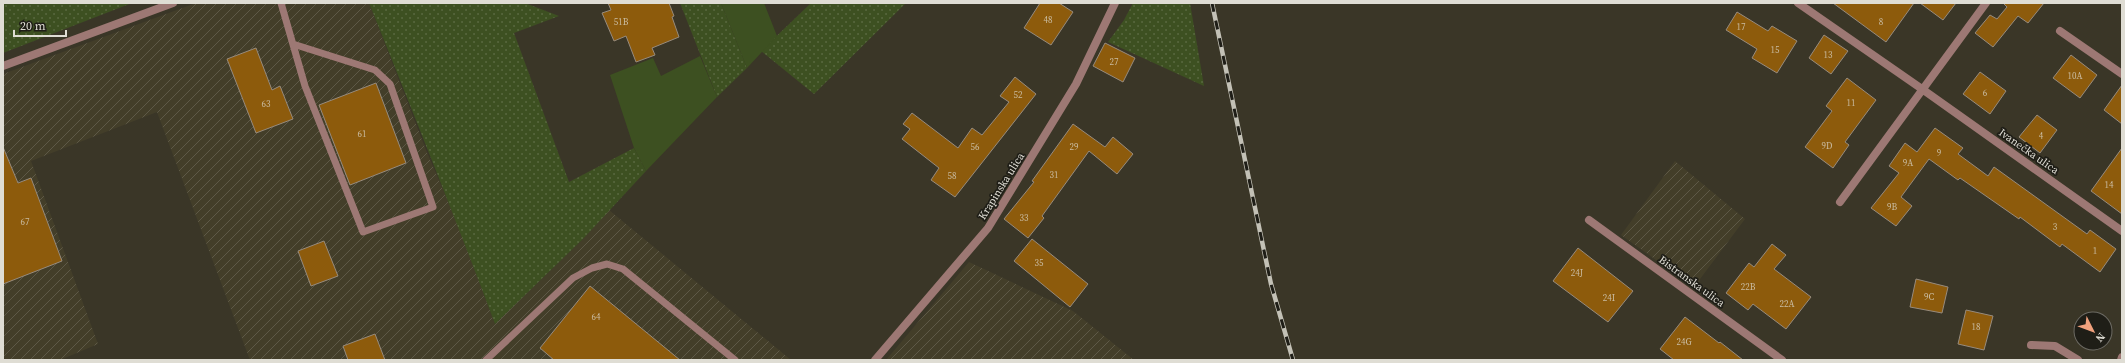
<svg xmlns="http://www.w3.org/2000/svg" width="2125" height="363" font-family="'Source Serif 4',serif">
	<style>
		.industrial { fill: url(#industrial-furrows) }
		.grass { fill: url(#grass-dots) }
		.green { fill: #3d5021 }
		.building { fill: #8d5b0c; stroke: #978b7d }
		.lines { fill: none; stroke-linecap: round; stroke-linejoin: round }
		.lane { stroke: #9d7874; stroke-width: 7 }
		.street { stroke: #9d7874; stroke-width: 8 }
		.rail-casing { stroke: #c3c1b6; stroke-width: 4.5 }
		.rail { stroke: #1f1e17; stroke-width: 3; stroke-dasharray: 9; stroke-linecap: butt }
		.labels { text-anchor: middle; stroke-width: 3.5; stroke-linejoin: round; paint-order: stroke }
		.number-label { font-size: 9px; fill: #cabca2 }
		.street-label { font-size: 11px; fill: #dfddd4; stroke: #1f1e17 }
	</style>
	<defs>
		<pattern id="industrial-furrows" width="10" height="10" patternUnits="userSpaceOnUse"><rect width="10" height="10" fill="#433e29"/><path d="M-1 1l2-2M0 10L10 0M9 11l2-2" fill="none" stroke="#5e5947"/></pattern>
		<pattern id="grass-dots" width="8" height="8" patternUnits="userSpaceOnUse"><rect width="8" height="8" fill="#3d5021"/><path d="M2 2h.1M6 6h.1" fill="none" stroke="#596940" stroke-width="1.8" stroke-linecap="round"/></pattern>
	</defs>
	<rect width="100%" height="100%" fill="#3a3627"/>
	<path class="industrial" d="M196,3H369L426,150L455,217L495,324L583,239L609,210L791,360H250L157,112L31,161L98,344L60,360H3V74Z
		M1675,161L1745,219L1694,287L1621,235Z
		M969,262L1073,311L1134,360H886Z"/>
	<path class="grass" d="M3,3H132L3,53Z
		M369,3H525L559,16L514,33L569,182L634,148L646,171L583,239L495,324C455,217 412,110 369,3Z
		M680,3H721L747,68L717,97Z
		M811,3H906L814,94L761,51Z
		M1133,3H1190L1204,86L1108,42L1124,20Z"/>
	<path class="green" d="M721,3H764L777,36L747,68Z
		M700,56L717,97L646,171L634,148L610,75L653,58L661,76Z"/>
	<path class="building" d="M608,3H669L674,16L672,17L679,37L652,48L655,55L636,62L626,36L614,41L602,13L611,10Z
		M1040,3H1059L1073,12L1051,45L1024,28Z
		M1833,3H1914L1886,42Z
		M1920,3H1956L1943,20Z
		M2003,3H2044L2028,23L2018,16L1993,47L1975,33L1990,15L1997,19L2007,7Z
		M1737,12L1768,31L1772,26L1797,41L1777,73L1752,58L1757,49L1726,30Z
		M1824,35L1848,51L1831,74L1809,58Z
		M1105,43L1135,58L1123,82L1093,66Z
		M256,48L272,90L280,86L293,119L256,133L227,59Z
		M2071,55L2097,75L2080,98L2053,78Z
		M1980,72L2006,91L1990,114L1963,94Z
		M1015,77L1036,94L955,197L931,180L939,168L902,139L910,129L903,124L912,113L958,148L972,128L982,135L1009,102L1000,96Z
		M1847,78L1876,100L1845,142L1849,145L1833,168L1805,147L1832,111L1826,106Z
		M376,83L406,163L350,185L319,105Z
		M2122,85V124L2104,110Z
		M2037,115L2057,130L2040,153L2019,137Z
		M1073,124L1105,147L1113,137L1133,154L1117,174L1089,151L1042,216L1044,218L1028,238L1004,219L1034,182L1032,181Z
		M1935,128L1963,148L1958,154L1988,176L1994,167L2087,234L2090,230L2116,249L2100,272L2062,244L2060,247L2020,217L2019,219L1960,178L1958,180L1929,159L1901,197L1912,206L1896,226L1871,208L1899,173L1889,166L1905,143L1917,152Z
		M3,147L18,183L31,178L62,261L3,284Z
		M2122,148V214L2091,191Z
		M1032,239L1088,284L1070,307L1014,261Z
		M324,241L338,276L311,286L298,251Z
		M1772,244L1786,255L1774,269L1811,297L1786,329L1753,304L1748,310L1726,293L1749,263L1754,267Z
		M1578,248L1633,291L1608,322L1553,281Z
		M1916,279L1948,287L1942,313L1910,307Z
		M590,286L680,360H554L540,348Z
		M1966,310L1993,316L1984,350L1958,344Z
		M1685,317L1719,343L1720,342L1743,360H1674L1660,349Z
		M375,334L385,360H348L343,346Z"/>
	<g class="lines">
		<path class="lane" d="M281,3L305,86L363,232L433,207L390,84L375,70L293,44
			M486,360L573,278L592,268L607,264L623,269L735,360"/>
		<path class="street" d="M1798,3L1922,89L2122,231
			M2060,31L2122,74
			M3,66L173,3
			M1840,202L1986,3
			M1589,220L1782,360
			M2031,345L2055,346L2078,360
			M875,360L988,228L1076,84L1115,3
			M2121,360L2122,357"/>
		<defs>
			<path id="rail" d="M1212,3L1271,284L1293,360"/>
		</defs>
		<use href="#rail" class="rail-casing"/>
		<use href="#rail" class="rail"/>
	</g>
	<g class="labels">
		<g class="number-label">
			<text x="1048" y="23">48</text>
			<text x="621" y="25">51B</text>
			<text x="1881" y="25">8</text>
			<text x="1741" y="30">17</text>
			<text x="1775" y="53">15</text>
			<text x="1828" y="58">13</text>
			<text x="1114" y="65">27</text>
			<text x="2075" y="79">10A</text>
			<text x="1985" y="96">6</text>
			<text x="1018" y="98">52</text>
			<text x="1851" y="106">11</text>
			<text x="266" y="107">63</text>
			<text x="362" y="137">61</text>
			<text x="2041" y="139">4</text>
			<text x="1827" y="149">9D</text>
			<text x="975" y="150">56</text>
			<text x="1074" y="150">29</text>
			<text x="1939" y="156">9</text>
			<text x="1908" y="166">9A</text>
			<text x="1054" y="178">31</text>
			<text x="952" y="179">58</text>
			<text x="2109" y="188">14</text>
			<text x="1892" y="210">9B</text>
			<text x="1024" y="221">33</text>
			<text x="25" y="225">67</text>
			<text x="2055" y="230">3</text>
			<text x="2095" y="254">1</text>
			<text x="1039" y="266">35</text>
			<text x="1577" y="276">24J</text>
			<text x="1748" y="290">22B</text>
			<text x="1929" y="300">9C</text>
			<text x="1609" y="301">24I</text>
			<text x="1787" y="307">22A</text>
			<text x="596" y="320">64</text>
			<text x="1976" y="330">18</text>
			<text x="1684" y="345">24G</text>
		</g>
		<g class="street-label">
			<text transform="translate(2029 151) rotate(35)" y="4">Ivanečka ulica</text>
			<text transform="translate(1001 186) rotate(-58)" y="4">Krapinska ulica</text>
			<text transform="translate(1692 281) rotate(36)" y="4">Bistranska ulica</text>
		</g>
	</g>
	<rect width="2125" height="363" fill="none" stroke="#dfddd4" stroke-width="8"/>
	<g transform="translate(2093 331) rotate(132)"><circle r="19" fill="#1f1e17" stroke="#6c6a63"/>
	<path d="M0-3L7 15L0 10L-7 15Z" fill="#f1a17d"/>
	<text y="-6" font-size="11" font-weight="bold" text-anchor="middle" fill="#dfddd4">N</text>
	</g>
	<path d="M14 30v6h52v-6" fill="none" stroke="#dfddd4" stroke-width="2"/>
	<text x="20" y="30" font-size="12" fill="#dfddd4" stroke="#1f1e17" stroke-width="3" paint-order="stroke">20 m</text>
</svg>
